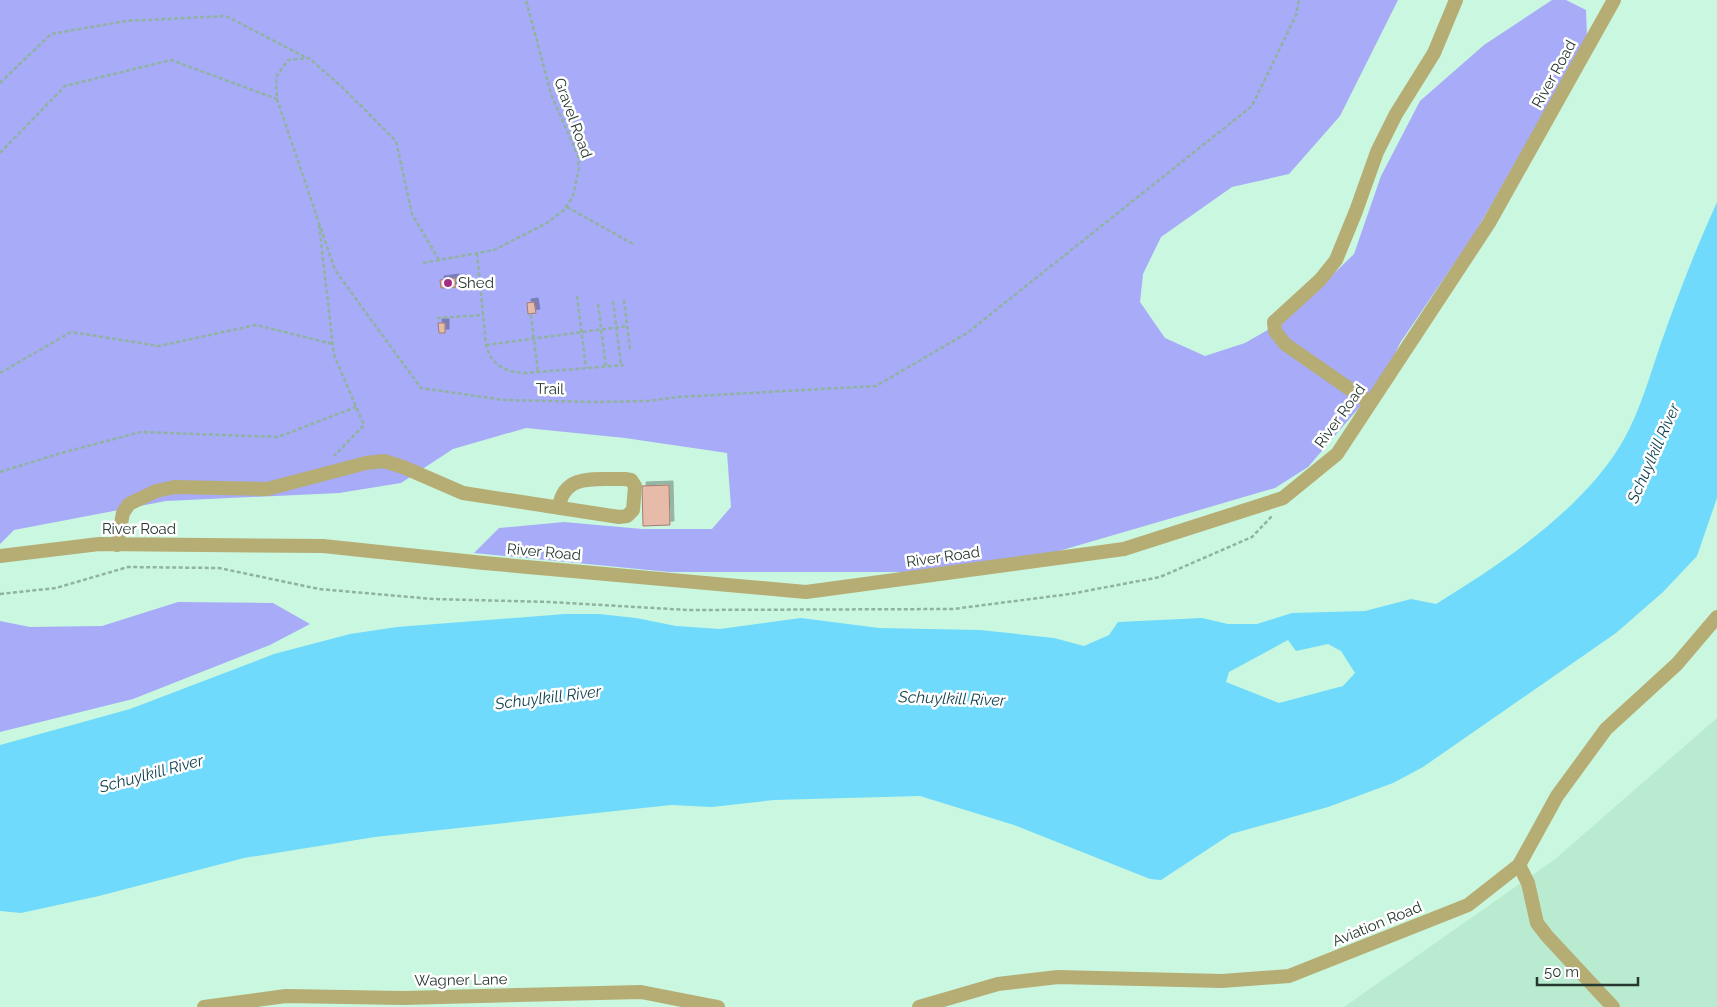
<svg xmlns="http://www.w3.org/2000/svg" width="1717" height="1007" font-family="Raleway,sans-serif">
	<style>
		.built { fill: #b8ebcf }
		.forest { fill: #a7abf8 }
		.water { fill: #6fdafc; fill-rule: evenodd }
		.building { fill: #e7bbaa; stroke: #a37b6b; filter: url(#shadow) }
		.lines { fill: none; stroke-linecap: round; stroke-linejoin: round }
		.path { stroke: #90b3a0; stroke-width: 2.5; stroke-dasharray: 4 2.5; stroke-linecap: butt }
		.minor { stroke: #b5ad74; stroke-width: 14 }
		.poi-dot { fill: #a42c83; stroke: #fff; stroke-width: 2 }
		.labels { text-anchor: middle; stroke-width: 5; stroke-linejoin: round; paint-order: stroke }
		.street-label { font-size: 15px; fill: #26382f; stroke: #fff }
		.poi-label { font-size: 15px; fill: #26382f; stroke: #fff; text-anchor: start }
		.water-label { font-size: 16px; font-style: italic; fill: #144452; stroke: #fff }
	</style>
	<defs>
		<filter id="shadow"><feDropShadow dx="4" dy="-4" stdDeviation="0" flood-color="#0004"/></filter>
	</defs>
	<rect width="100%" height="100%" fill="#caf7df"/>
	<path class="built" d="M1717,718V1007H1344L1554,860Z"/>
	<path class="forest" d="M0,0H1398L1340,116L1289,174L1232,187L1161,237L1143,274L1140,302L1165,338L1205,356L1245,343L1287,319L1354,254L1381,176L1420,101L1484,45L1552,0H1566L1586,10L1587,38L1475,233L1400,343L1382,381L1308,467L1275,488L1028,560L913,572H669L474,553L499,528L564,522L642,529H712L731,507L727,453L625,438L526,428L453,449L401,483L339,493L166,501L14,530L0,544Z
		M178,602L273,603L310,624L270,645L133,699L0,732V621L30,627L102,626Z"/>
	<path class="water" d="M1717,202V498L1697,556L1663,592L1616,633L1423,767L1393,783L1328,807L1231,834L1161,880L1150,879L1014,825L920,796L774,800L712,807L671,805L375,837L244,858L99,896L21,913L0,911V745L130,709L274,654L350,634L397,627L565,614H599L636,618L676,626L720,629L801,618L879,628L980,630L1054,638L1084,646L1109,635L1118,622L1202,618L1228,624H1257L1292,613L1365,611L1411,599L1436,604C1502,563 1583,510 1623,441C1640,411 1650,375 1661,343C1678,295 1696,248 1717,202ZM1288,640L1296,651L1328,644L1341,651L1355,673L1343,686L1279,703L1226,682L1229,672Z"/>
	<path class="building" d="M455,278L456,287L441,288L440,280Z
		M534,302L536,313L528,314L527,303Z
		M438,323H445V333H439Z
		M669,485L670,525L643,526L642,486Z"/>
	<g class="lines">
		<path class="path" d="M0,83L51,34L126,21L226,16L307,58
			M0,153L65,86L171,60L277,99
			M567,207L633,244
			M319,225L334,355L364,425L334,456
			M477,253L486,345C491,365 506,373 526,373L624,365
			M439,260L412,214L396,141L342,87L309,58L288,60L276,77L277,99L335,270L421,388L504,400L597,402L648,401L678,397L876,386L967,333L1252,106L1296,15L1299,0
			M423,263L494,250L547,223L564,210L573,196L579,168L578,156L551,94L526,0
			M577,296L586,368
			M624,300L630,350
			M613,301L621,365
			M598,304L606,367
			M531,315L538,372
			M437,318L483,315
			M486,345L627,326
			M0,373L71,332L159,346L256,325L333,344
			M0,472L61,453L141,432L278,437L356,407
			M0,594L56,588L128,567L219,568L319,589L433,599L549,602L688,610L953,609L1070,594L1160,577L1252,537L1272,516"/>
		<path class="minor" d="M1370,403L1285,344L1275,331L1274,322L1320,280L1336,260L1356,211L1377,152L1396,114L1434,53L1456,0
			M117,545L123,513L129,504L156,491L175,487L267,489L366,463L384,461L403,467L463,493L619,517L627,516L633,510L635,486L631,480L625,479C598,480 563,472 559,508
			M0,556L99,544L323,546L484,563L806,592L1124,549L1283,498L1337,454L1489,223L1614,0
			M1519,865L1528,883L1537,923L1547,936L1613,1007
			M204,1007L286,996L403,998L641,992L718,1007
			M919,1007L998,984L1058,977L1222,981L1289,976L1468,905L1519,865L1557,796L1606,729L1677,664L1717,617"/>
	</g>
	<circle class="poi-dot" cx="448" cy="283" r="5"/>
	<g class="labels">
		<g class="street-label">
			<text transform="translate(1554 74) rotate(-61)" y="5">River Road</text>
			<text transform="translate(573 118) rotate(70)" y="5">Gravel Road</text>
			<text transform="translate(550 389) rotate(1)" y="5">Trail</text>
			<text transform="translate(1340 416) rotate(-54)" y="5">River Road</text>
			<text x="139" y="534">River Road</text>
			<text transform="translate(544 552) rotate(5)" y="5">River Road</text>
			<text transform="translate(943 557) rotate(-8)" y="5">River Road</text>
			<text transform="translate(1377 924) rotate(-22)" y="5">Aviation Road</text>
			<text transform="translate(461 980) rotate(-1)" y="5">Wagner Lane</text>
		</g>
		<g class="poi-label">
			<text x="458" y="288">Shed</text>
		</g>
		<g class="water-label">
			<text transform="translate(1653 453) rotate(-66)" y="6">Schuylkill River</text>
			<text transform="translate(548 697) rotate(-7)" y="6">Schuylkill River</text>
			<text transform="translate(952 698) rotate(2)" y="6">Schuylkill River</text>
			<text transform="translate(151 773) rotate(-15)" y="6">Schuylkill River</text>
		</g>
	</g>
	<path d="M1537 977v8h101v-8" fill="none" stroke="#26382f" stroke-width="2.5"/>
	<text x="1544" y="977" font-size="15" fill="#26382f" stroke="#ffffff" stroke-width="4" paint-order="stroke">50 m</text>
</svg>
